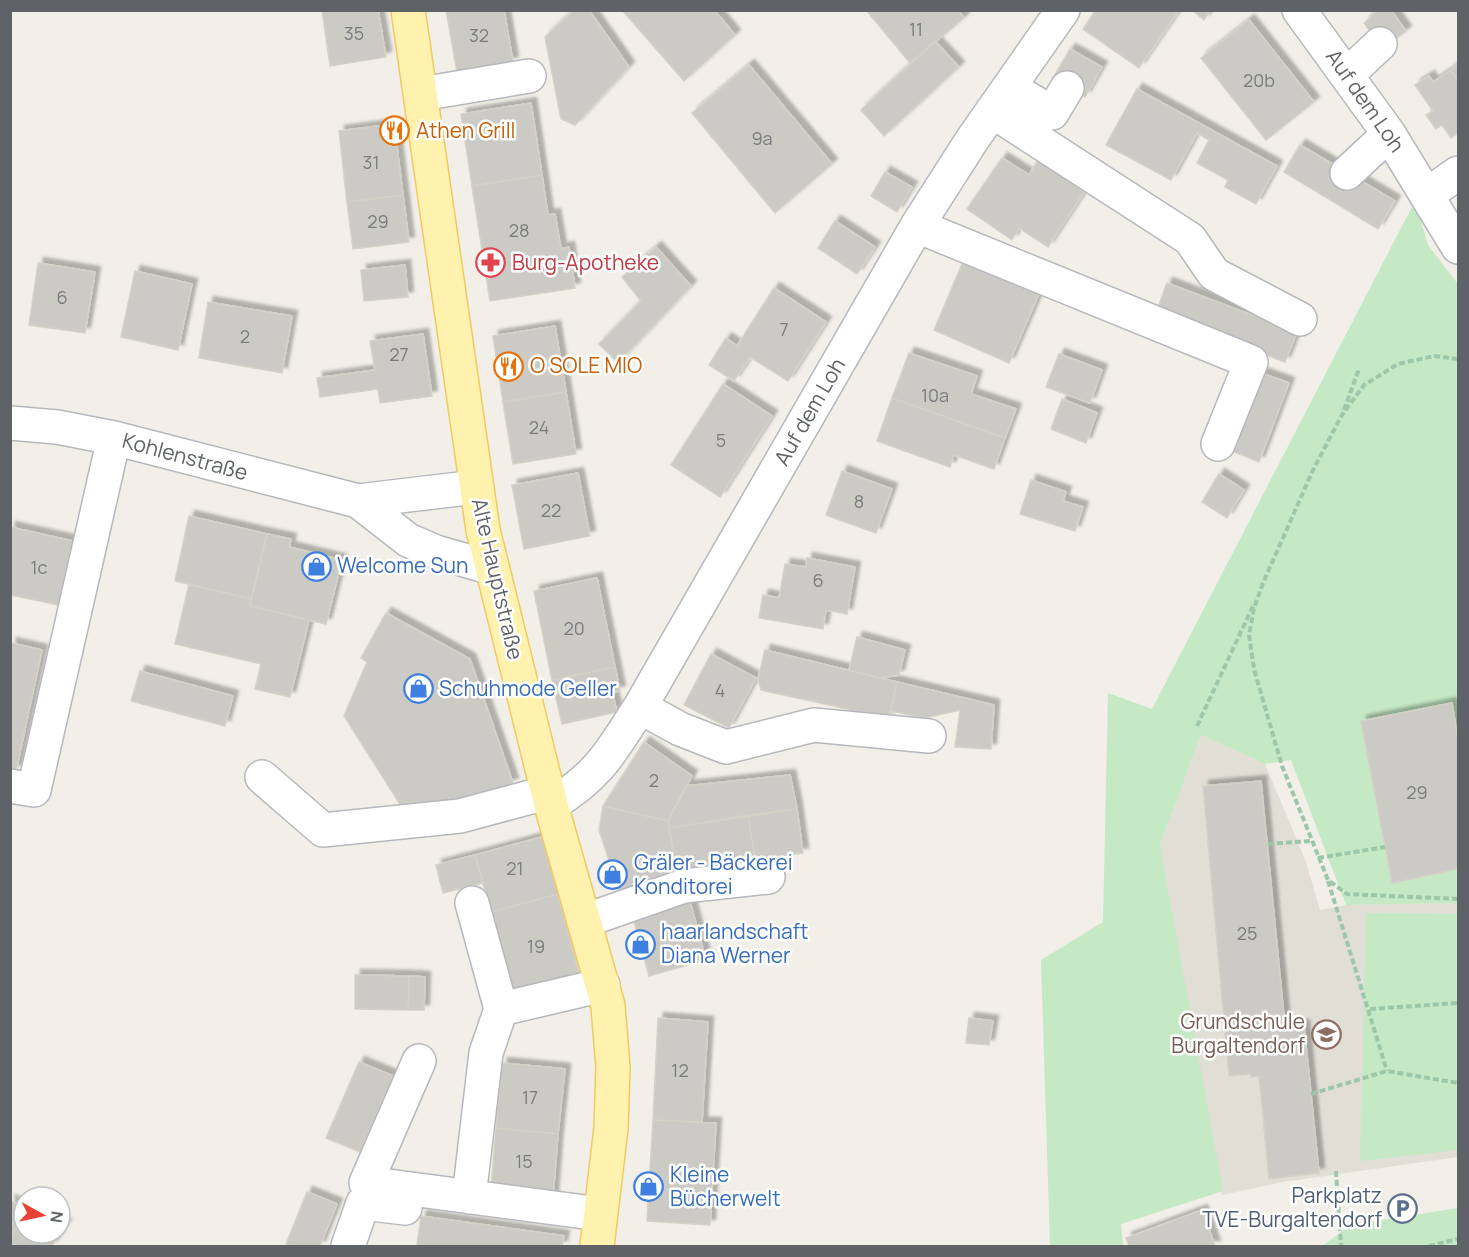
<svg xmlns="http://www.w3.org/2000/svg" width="1469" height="1257" font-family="Manrope,sans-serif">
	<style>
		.education { fill: #e1ded6 }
		.green { fill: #c5e8c5 }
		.building { fill: #cccac5; stroke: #d6d1c6; stroke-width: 1.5; filter: url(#shadow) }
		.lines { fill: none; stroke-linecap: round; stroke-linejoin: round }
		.minor-casing { stroke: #b5b8bc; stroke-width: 36 }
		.major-casing { stroke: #f2c960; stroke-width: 36 }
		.path { stroke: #9cc7a9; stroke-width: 4; stroke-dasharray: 6 3; stroke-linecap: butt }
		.minor { stroke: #fff; stroke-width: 33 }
		.major { stroke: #fff2af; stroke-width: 33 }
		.labels { text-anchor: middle; stroke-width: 5; stroke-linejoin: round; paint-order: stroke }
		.number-label { font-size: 18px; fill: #7a7d7f }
		.street-label { font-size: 21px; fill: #5f6368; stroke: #fff }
		.food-label { font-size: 21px; fill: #c56008; stroke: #fff; text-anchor: start }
		.health-label { font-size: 21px; fill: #be3a42; stroke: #fff; text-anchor: start }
		.shop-label { font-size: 21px; fill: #366cbe; stroke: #fff; text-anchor: start }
		.education-label { font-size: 21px; fill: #785e54; stroke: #fff; text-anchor: end }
		.service-label { font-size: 21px; fill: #4e5e75; stroke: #fff; text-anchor: end }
	</style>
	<defs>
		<filter id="shadow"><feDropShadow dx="5.5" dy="-5.5" stdDeviation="1.5" flood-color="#0004"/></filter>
	</defs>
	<rect width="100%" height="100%" fill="#f1efe8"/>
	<path class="education" d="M1201,735L1265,764L1305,859L1320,910L1346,905L1458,903V1157L1283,1182L1222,1195L1160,845Z"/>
	<path class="green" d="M1415,201L1428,245L1458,284V903L1346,905L1291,760L1265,764L1201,735L1160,845L1223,1191L1121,1224L1123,1246H1050L1041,960L1103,922L1108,693L1152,709Z
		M1366,913L1458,914V1150L1360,1161Z
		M1458,1208V1246H1322L1351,1225Z"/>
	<path class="building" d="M322,10H378L386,57L330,66Z
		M446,10H504L513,62L457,72Z
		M574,10H589L629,67L575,125L561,119L545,37Z
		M622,10H714L735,35L684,81Z
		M866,10H957L964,18L910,63Z
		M1096,10H1179L1139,68L1083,29Z
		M1192,10H1211L1204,20Z
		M1379,10H1391L1406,31L1383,48L1364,23Z
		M1249,20L1314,102L1266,140L1201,58Z
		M935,41L959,67L884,136L861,110Z
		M1070,49L1102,67L1085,97L1053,78Z
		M749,65L832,164L775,213L692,113Z
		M1458,65V81L1451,70Z
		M1451,70L1458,81V133L1451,138L1442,125L1436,129L1426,115L1433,111L1415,85L1429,76L1433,82Z
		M1137,89L1277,166L1256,204L1225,187L1228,180L1197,163L1209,140L1197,133L1171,180L1106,145Z
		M531,103L542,175L472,186L461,114Z
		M394,124L403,195L347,202L339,131Z
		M1300,145L1395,201L1378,229L1284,172Z
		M1002,158L1029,175L1038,160L1084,192L1048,247L1019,228L1012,240L967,209Z
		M885,172L912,187L897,212L871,196Z
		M542,175L548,215L555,214L561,249L569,247L575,288L490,301L472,186Z
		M403,195L409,242L353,249L347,202Z
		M835,221L875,247L857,274L818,248Z
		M656,247L691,286L618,363L599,344L641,301L622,277Z
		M965,257L1041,289L1009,363L934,330Z
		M38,263L95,272L85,333L29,325Z
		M405,265L408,297L364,301L361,270Z
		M135,271L192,284L178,350L121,337Z
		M1167,283L1297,332L1285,362L1156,313Z
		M774,288L826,322L788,381L750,357L734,381L709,365L726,338L737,346Z
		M208,302L292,316L282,373L199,358Z
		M555,326L566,392L503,402L493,336Z
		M423,334L432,396L380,403L378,389L320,397L317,378L375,370L370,341Z
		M909,353L977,376L971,394L1016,409L1005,438L892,398Z
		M1059,354L1102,370L1090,403L1046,387Z
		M1261,373L1289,383L1259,462L1232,451Z
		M723,384L772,416L720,497L671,465Z
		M566,392L576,454L513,464L503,402Z
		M892,398L1005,438L994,469L954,455L950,467L877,441Z
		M1062,399L1097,413L1086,443L1051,429Z
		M842,471L892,489L876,533L826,515Z
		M578,473L590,536L524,549L512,485Z
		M1219,474L1244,490L1227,518L1202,502Z
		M1031,480L1066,492L1063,501L1083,507L1075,531L1020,514Z
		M189,516L267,534L251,599L175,581Z
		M10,527L73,541L59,605L10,595Z
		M267,534L291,539L289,547L342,560L326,624L250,606Z
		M807,558L855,567L847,614L826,610L823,629L759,618L763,595L779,598L785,564L806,567Z
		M597,578L615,667L552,680L534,591Z
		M189,584L251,599L250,606L309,620L290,697L255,689L261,664L175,644Z
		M386,613L470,659L513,783L457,803L403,809L344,716L367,662L361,658Z
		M857,637L905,650L899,675L880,678L849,670Z
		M11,643L42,650L16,771L10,769Z
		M765,650L897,682L889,718L761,690L758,679Z
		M711,654L756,678L729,728L684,705Z
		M615,667L620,691L612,692L617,712L562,724L552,680Z
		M140,671L233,696L225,726L131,701Z
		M897,682L994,705L991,749L955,747L960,710L925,718L891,711Z
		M1452,703L1458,740V869L1392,883L1361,721Z
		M644,742L692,776L668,821L603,806Z
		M790,775L797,809L669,828L668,821L686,786Z
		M1261,781L1285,1027L1304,1025L1319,1173L1269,1179L1259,1076L1251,1077V1074L1229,1076L1203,786Z
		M603,806L668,821L677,872L622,900L599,830Z
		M797,809L803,853L755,859L748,815Z
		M748,815L755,859L677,872L669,828Z
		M542,837L558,894L491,912L475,855Z
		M475,855L483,883L443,893L436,865Z
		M558,894L581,981L513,999L491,912Z
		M689,898L706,960L649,976L632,914Z
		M355,975L409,976L408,1010L355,1009Z
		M409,976L425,977L424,1010H408Z
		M658,1018L708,1022L702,1122L653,1120Z
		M969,1018L993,1021L989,1045L966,1043Z
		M359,1062L393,1076L360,1152L326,1138Z
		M502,1063L565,1069L558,1134L496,1128Z
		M653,1120L716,1123L710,1225L647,1221Z
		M496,1128L558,1134L553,1197L491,1190Z
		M307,1192L337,1204L320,1246H291L286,1244Z
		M10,1200L24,1209V1216L10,1237Z
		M1202,1210L1215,1246H1129L1126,1238Z
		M24,1216V1233H60V1226L66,1224L52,1246H10V1237Z
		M421,1216L564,1236L562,1246H417Z"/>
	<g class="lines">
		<defs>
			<path id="minor" d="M1299,10L1389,134L1458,247
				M1347,75L1380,44
				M1009,87L1052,113L1067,88
				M421,94L529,76
				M992,111L1190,239L1214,274L1300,319
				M1347,173L1389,134
				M1428,194L1458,173
				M917,226L1251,362L1218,444
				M10,423L57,427L114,438L358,501L476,487
				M358,501L408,540L436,552L492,568
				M640,707L680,729L726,747L814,725L929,736
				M262,777L323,830L460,816L549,792
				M10,786L34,790L114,438
				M551,805C600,775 610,753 640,707L917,226L972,140L1063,10
				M472,903L501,1009
				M584,921L684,886L768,877
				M419,1061L366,1183L600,1214
				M469,1197L486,1053L501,1009L603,985
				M348,1246L363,1203L405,1208"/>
			<path id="major" d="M408,10L483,530L551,805L608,1006L613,1067L611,1128L597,1246"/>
		</defs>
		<use href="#minor" class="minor-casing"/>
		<use href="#major" class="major-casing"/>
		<path class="path" d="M1458,359L1434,356L1398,364L1364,385L1342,415L1313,470L1263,583L1254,608L1249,635L1254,669L1282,766L1328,880L1347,894L1458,899
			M1344,410L1359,369
			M1197,726L1253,606
			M1268,844L1310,841
			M1318,858L1385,847
			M1328,881L1387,1071
			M1370,1009L1458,1003
			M1311,1094L1387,1071L1458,1083
			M1336,1171L1341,1246
			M1429,1246L1458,1239"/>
		<use href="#minor" class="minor"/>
		<use href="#major" class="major"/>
	</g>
	<defs>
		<symbol id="restaurant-ring" viewBox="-11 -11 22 22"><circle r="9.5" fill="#fff" stroke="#e8710a" stroke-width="1.5"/><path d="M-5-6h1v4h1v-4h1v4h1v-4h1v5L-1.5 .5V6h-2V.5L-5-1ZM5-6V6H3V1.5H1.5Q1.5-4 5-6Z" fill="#e8710a"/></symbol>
		<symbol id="pharmacy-ring" viewBox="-11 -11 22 22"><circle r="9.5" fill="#fff" stroke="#e0444e" stroke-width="1.5"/><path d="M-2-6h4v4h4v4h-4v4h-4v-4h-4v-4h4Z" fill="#e0444e"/></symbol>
		<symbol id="shop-ring" viewBox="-11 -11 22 22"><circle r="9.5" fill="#fff" stroke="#3f7fe0" stroke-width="1.5"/><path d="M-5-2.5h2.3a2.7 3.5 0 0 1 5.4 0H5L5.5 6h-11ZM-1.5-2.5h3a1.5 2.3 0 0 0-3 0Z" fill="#3f7fe0"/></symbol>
		<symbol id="school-ring" viewBox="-11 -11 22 22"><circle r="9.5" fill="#fff" stroke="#8d6e63" stroke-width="1.5"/><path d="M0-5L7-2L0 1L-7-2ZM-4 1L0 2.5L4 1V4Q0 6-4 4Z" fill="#8d6e63"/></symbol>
		<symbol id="parking-ring" viewBox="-11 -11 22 22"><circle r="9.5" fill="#fff" stroke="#5c6f8a" stroke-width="1.5"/><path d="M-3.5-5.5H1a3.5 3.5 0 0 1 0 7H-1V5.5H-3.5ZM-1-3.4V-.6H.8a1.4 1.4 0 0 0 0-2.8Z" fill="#5c6f8a"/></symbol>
	</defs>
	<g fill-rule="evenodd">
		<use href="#restaurant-ring" x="378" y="114" width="33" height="33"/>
		<use href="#pharmacy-ring" x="474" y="246" width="33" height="33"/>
		<use href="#restaurant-ring" x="492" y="350" width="33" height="33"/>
		<use href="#shop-ring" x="300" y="550" width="33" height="33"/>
		<use href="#shop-ring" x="402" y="672" width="33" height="33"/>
		<use href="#shop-ring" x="596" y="858" width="33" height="33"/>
		<use href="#shop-ring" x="624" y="928" width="33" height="33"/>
		<use href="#school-ring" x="1310" y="1018" width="33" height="33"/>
		<use href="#shop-ring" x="632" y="1170" width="33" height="33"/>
		<use href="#parking-ring" x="1386" y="1192" width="33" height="33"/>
	</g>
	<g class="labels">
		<g class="number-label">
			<text x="916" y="36">11</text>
			<text x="354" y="40">35</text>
			<text x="479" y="42">32</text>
			<text x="1259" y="87">20b</text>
			<text x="762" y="145">9a</text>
			<text x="371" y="169">31</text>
			<text x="378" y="228">29</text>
			<text x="519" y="237">28</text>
			<text x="62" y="304">6</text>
			<text x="784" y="336">7</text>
			<text x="245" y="343">2</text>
			<text x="399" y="361">27</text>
			<text x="935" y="402">10a</text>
			<text x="539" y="434">24</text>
			<text x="721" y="447">5</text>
			<text x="859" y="508">8</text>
			<text x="551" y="517">22</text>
			<text x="39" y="574">1c</text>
			<text x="818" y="587">6</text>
			<text x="574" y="635">20</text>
			<text x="720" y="697">4</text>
			<text x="654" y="787">2</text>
			<text x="1417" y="799">29</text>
			<text x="515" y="875">21</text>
			<text x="1247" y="940">25</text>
			<text x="536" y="953">19</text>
			<text x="680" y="1077">12</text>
			<text x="530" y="1104">17</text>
			<text x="524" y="1168">15</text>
		</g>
		<g class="street-label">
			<text transform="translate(1365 101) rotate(55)" y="7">Auf dem Loh</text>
			<text transform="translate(810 412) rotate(-60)" y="7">Auf dem Loh</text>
			<text transform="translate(185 457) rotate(15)" y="7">Kohlenstraße</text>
			<text transform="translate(497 579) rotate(77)" y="7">Alte Hauptstraße</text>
		</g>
		<g class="food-label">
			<text x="416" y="138">Athen Grill</text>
			<text x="530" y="373">O SOLE MIO</text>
		</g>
		<g class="health-label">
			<text x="512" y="270">Burg-Apotheke</text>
		</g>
		<g class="shop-label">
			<text x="337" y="573">Welcome Sun</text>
			<text x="439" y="696">Schuhmode Geller</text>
			<text x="634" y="870">Gräler - Bäckerei<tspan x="634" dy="24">Konditorei</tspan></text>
			<text x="661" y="939">haarlandschaft<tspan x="661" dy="24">Diana Werner</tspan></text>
			<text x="670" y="1182">Kleine<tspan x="670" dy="24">Bücherwelt</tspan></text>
		</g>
		<g class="education-label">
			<text x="1305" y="1029">Grundschule<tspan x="1305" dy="24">Burgaltendorf</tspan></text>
		</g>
		<g class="service-label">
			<text x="1382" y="1203">Parkplatz<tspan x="1382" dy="24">TVE-Burgaltendorf</tspan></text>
		</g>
	</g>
	<rect width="1469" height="1257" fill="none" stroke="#5f6368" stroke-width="24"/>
	<g transform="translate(42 1215) rotate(98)"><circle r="28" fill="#ffffff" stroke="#bfc1c3" stroke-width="1.5"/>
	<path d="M0-4.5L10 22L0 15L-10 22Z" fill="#ea4335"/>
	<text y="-9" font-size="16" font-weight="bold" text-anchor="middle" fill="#5f6368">N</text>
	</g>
</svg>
